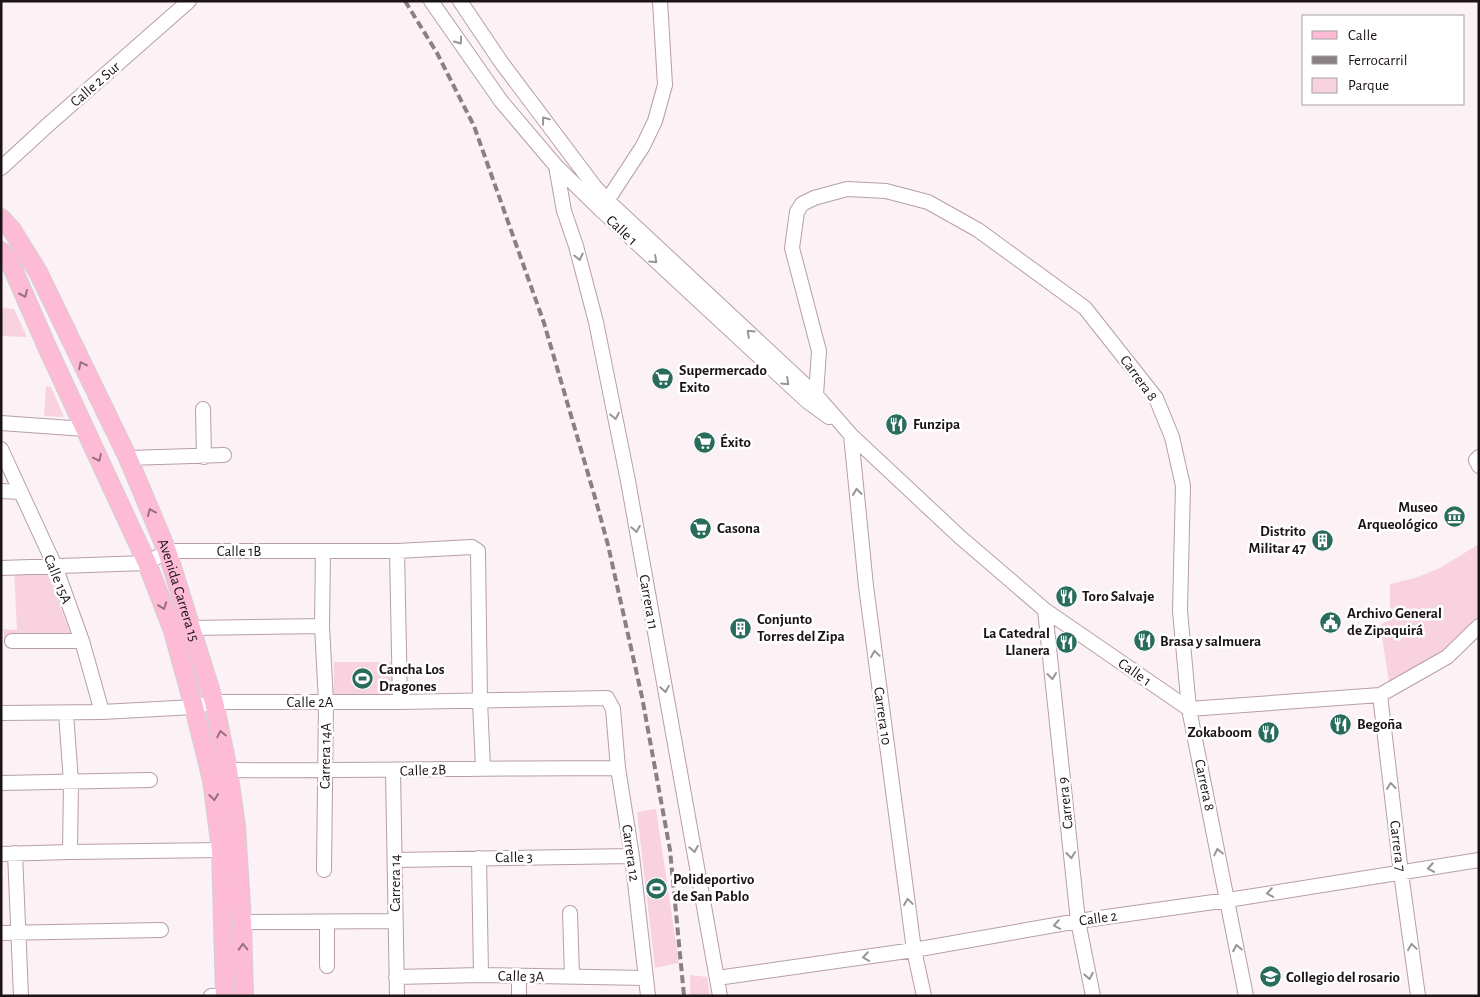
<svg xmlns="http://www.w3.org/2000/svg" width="1480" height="997" font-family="'Alegreya Sans',sans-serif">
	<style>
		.green { fill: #f9d2e0 }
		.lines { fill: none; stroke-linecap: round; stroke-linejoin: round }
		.minor-casing { stroke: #b89ea7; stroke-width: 16 }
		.major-casing { stroke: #d2d0d0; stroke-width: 20 }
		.minor { stroke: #fff; stroke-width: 14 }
		.major { stroke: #febbd6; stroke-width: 18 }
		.rail { stroke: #8a8084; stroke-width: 4; stroke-dasharray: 8 4; stroke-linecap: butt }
		.oneway { stroke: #999596 }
		.oneway2 { stroke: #986f80 }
		.labels { text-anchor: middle; stroke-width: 5; stroke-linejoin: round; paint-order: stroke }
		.street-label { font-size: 15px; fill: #1c1316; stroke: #fff }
		.poi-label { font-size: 15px; font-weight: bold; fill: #1c1316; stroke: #fff; text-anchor: start }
	</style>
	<rect width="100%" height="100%" fill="#fcf1f5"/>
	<path class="green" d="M1,308L14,309L27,337L1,336Z
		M46,386L51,387L64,417L44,416Z
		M1479,544V621L1444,654L1389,682L1380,625L1390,620V584L1418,577L1440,568Z
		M14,571H47L72,638L4,642V631L1,629L17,630Z
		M334,662H393V695L334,698Z
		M656,809L679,963L655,968L637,812Z
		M690,975L707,977L710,996H690Z"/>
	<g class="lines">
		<defs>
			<path id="minor" d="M431,1L501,101L556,166L601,210L808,402L829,417
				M460,1L501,62L595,187L608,201L816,395L851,435L960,537L1045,610L1189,709L1380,695L1447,657L1479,626
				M556,166L564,211L576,246L596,322L628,481L720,996
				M1,168L49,124L189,1
				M603,207L643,146L655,121L665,85L660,1
				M816,395L819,351L792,248L797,212L802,204L814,198L847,189L886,191L928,202L978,230L1085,308L1156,398L1172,437L1183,486L1180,611L1189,709L1246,996
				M203,409L204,457
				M1,423L85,429
				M851,435L866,586L914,950L924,996
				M1,449L55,566L82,641L102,712
				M1479,457L1476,460L1479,466
				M128,458L224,455
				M1,491L20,492
				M323,551L322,626L326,702L324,870
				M397,551L400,702
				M1,568L147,563L167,551H397L472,547L478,551L480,701L483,768
				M1045,610L1078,921L1093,996
				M191,628L322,626
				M12,641H82
				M1380,695L1401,873L1418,996
				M1,713L102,712L194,707L214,702H400L607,698L613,709L618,768L632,856L648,996
				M66,713L71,782L70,852
				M228,770C358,771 488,768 618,768
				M393,771L397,996
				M1,783L150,780
				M15,853L21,996
				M1,854L70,852L221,850
				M479,858L481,975
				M395,860L632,856
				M570,913L572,976
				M242,922L395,921
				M1,933L161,930
				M327,966V922
				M519,976V996
				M396,977L481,975L646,978
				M717,978L914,950L1078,921L1228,900L1479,860
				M211,996H225"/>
			<g id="major">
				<path id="s1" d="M1,218L12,230L38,272L128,458L167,551L214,702L228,770L236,826L242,922L244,996"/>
				<path d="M1,251L9,260L47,347L147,563L173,631L194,707L212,780L221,850L225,996"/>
			</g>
		</defs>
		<use href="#minor" class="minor-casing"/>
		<use href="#major" class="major-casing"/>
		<use href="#minor" class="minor"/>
		<use href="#major" class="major"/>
		<path class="rail" d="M405,1L437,53L474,126L544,323L596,501L608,545L642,697L670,850L684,996"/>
	</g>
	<defs><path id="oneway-chevron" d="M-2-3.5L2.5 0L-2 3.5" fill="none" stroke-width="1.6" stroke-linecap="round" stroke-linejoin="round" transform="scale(1.25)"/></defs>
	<g class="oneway">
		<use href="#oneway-chevron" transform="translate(459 41) rotate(54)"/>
		<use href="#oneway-chevron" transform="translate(545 120) rotate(-127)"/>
		<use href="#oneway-chevron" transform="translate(579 257) rotate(77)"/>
		<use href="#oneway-chevron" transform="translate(654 260) rotate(43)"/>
		<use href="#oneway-chevron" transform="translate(750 333) rotate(-137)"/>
		<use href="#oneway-chevron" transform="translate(786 382) rotate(43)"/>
		<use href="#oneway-chevron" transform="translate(615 416) rotate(79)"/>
		<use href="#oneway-chevron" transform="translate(857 492) rotate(-96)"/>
		<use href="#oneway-chevron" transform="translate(636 529) rotate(80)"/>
		<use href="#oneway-chevron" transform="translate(875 654) rotate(-98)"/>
		<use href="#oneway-chevron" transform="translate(1052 676) rotate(84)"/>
		<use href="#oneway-chevron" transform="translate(665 689) rotate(80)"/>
		<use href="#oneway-chevron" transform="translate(1391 786) rotate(-97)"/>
		<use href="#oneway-chevron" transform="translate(694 849) rotate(80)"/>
		<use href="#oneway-chevron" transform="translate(1218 852) rotate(-102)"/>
		<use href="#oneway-chevron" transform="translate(1071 855) rotate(84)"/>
		<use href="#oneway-chevron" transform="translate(1431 868) rotate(170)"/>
		<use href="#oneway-chevron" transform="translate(1270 893) rotate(171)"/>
		<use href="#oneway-chevron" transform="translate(908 902) rotate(-98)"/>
		<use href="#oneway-chevron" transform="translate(1057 925) rotate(170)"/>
		<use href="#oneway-chevron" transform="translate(1412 947) rotate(-98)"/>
		<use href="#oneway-chevron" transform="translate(1237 948) rotate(-101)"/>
		<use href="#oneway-chevron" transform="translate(866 957) rotate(172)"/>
		<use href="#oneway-chevron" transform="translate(1089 976) rotate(79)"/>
	</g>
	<g class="oneway2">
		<use href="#oneway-chevron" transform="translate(24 294) rotate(66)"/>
		<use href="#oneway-chevron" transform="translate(82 365) rotate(-116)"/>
		<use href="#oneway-chevron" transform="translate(98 458) rotate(65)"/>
		<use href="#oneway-chevron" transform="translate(151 512) rotate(-113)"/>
		<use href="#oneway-chevron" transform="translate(163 606) rotate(70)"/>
		<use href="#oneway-chevron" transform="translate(221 734) rotate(-102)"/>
		<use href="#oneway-chevron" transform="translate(214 797) rotate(83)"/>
		<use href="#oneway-chevron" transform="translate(243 947) rotate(-92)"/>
	</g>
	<defs>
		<symbol id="supermarket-disc" viewBox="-11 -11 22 22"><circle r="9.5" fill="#296c5c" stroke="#fff"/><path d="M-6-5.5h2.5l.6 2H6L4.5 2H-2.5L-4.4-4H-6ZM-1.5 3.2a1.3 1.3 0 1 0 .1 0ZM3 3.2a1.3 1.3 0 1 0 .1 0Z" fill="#fff"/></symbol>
		<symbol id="restaurant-disc" viewBox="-11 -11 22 22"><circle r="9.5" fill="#296c5c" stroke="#fff"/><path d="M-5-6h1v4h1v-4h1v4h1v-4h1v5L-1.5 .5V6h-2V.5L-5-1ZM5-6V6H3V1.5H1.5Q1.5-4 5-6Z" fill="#fff"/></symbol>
		<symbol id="museum-disc" viewBox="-11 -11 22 22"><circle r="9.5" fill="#296c5c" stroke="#fff"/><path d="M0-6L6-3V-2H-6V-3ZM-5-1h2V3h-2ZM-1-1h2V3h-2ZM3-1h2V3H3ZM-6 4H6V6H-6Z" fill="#fff"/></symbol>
		<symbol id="building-disc" viewBox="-11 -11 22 22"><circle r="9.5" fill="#296c5c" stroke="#fff"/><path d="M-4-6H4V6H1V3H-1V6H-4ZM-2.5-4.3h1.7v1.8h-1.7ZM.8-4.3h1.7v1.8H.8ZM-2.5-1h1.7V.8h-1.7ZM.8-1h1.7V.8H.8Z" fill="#fff"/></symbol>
		<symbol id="civic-disc" viewBox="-11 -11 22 22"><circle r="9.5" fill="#296c5c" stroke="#fff"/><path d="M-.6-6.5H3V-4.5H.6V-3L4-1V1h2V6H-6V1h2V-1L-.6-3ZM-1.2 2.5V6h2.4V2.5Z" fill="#fff"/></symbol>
		<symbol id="stadium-disc" viewBox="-11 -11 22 22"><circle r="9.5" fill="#296c5c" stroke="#fff"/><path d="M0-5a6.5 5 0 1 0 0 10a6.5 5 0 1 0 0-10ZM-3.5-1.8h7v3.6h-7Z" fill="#fff"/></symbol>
		<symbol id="university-disc" viewBox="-11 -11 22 22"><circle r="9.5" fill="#296c5c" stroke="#fff"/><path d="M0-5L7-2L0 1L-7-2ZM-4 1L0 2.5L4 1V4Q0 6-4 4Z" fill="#fff"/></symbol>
	</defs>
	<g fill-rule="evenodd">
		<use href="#supermarket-disc" x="650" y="366" width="25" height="25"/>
		<use href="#restaurant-disc" x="884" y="412" width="25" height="25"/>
		<use href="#supermarket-disc" x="692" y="430" width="25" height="25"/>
		<use href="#museum-disc" x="1442" y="504" width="25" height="25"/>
		<use href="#supermarket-disc" x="688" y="516" width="25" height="25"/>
		<use href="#building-disc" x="1310" y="528" width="25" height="25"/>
		<use href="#restaurant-disc" x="1054" y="584" width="25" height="25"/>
		<use href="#civic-disc" x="1318" y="610" width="25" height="25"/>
		<use href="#building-disc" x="728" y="616" width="25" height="25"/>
		<use href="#restaurant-disc" x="1132" y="628" width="25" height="25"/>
		<use href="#restaurant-disc" x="1054" y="630" width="25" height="25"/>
		<use href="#stadium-disc" x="350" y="666" width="25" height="25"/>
		<use href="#restaurant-disc" x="1328" y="712" width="25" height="25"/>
		<use href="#restaurant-disc" x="1256" y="720" width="25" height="25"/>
		<use href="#stadium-disc" x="644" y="876" width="25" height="25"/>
		<use href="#university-disc" x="1258" y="964" width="25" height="25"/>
	</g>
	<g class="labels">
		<g class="street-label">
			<text transform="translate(95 84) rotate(-41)" y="5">Calle 2 Sur</text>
			<text transform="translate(622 230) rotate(43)" y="5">Calle 1</text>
			<text transform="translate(1139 378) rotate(54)" y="5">Carrera 8</text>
			<text x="239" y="556">Calle 1B</text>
			<text transform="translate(58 579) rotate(68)" y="5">Calle 15A</text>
			<text dy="5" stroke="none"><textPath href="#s1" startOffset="414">Avenida Carrera 15</textPath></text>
			<text transform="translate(649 602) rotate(80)" y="5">Carrera 11</text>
			<text transform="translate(1135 672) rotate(35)" y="5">Calle 1</text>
			<text x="310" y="707">Calle 2A</text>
			<text transform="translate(883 716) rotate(82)" y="5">Carrera 10</text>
			<text transform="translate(325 756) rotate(-89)" y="5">Carrera 14A</text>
			<text transform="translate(423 770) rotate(-2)" y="5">Calle 2B</text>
			<text transform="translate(1205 785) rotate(78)" y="5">Carrera 8</text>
			<text transform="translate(1065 803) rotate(-96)" y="5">Carrera 9</text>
			<text transform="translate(1398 846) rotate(83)" y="5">Carrera 7</text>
			<text transform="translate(631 853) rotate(82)" y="5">Carrera 12</text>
			<text transform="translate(514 857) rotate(-1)" y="5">Calle 3</text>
			<text transform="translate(395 883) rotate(-90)" y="5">Carrera 14</text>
			<text transform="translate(1098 918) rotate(-8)" y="5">Calle 2</text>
			<text transform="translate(521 976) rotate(1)" y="5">Calle 3A</text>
		</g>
		<g class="poi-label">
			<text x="679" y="375">Supermercado<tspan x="679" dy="17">Exito</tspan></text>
			<text x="913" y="429">Funzipa</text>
			<text x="720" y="447">Éxito</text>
			<text x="1438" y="512" text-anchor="end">Museo<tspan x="1438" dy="17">Arqueológico</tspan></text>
			<text x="717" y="533">Casona</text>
			<text x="1306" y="536" text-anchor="end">Distrito<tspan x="1306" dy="17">Militar 47</tspan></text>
			<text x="1082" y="601">Toro Salvaje</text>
			<text x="1347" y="618">Archivo General<tspan x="1347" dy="17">de Zipaquirá</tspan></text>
			<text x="757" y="624">Conjunto<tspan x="757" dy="17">Torres del Zipa</tspan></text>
			<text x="1050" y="638" text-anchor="end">La Catedral<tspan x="1050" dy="17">Llanera</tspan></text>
			<text x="1160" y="646">Brasa y salmuera</text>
			<text x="379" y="674">Cancha Los<tspan x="379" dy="17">Dragones</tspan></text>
			<text x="1357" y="729">Begoña</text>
			<text x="1252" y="737" text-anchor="end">Zokaboom</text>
			<text x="673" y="884">Polideportivo<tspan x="673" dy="17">de San Pablo</tspan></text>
			<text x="1286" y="982">Collegio del rosario</text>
		</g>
	</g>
	<rect width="1480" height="997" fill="none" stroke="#1c1316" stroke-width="5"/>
	<rect x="1302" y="15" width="162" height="90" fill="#ffffff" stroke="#a4a1a2"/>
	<rect x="1312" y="31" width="25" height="8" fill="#febbd6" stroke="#a4a1a2"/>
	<text x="1348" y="40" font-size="15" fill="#1c1316">Calle</text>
	<rect x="1312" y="56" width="25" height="8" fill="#8a8084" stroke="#a4a1a2"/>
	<text x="1348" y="65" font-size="15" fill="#1c1316">Ferrocarril</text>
	<rect x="1312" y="78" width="25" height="15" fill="#f9d2e0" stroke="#a4a1a2"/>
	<text x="1348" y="90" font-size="15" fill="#1c1316">Parque</text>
</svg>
